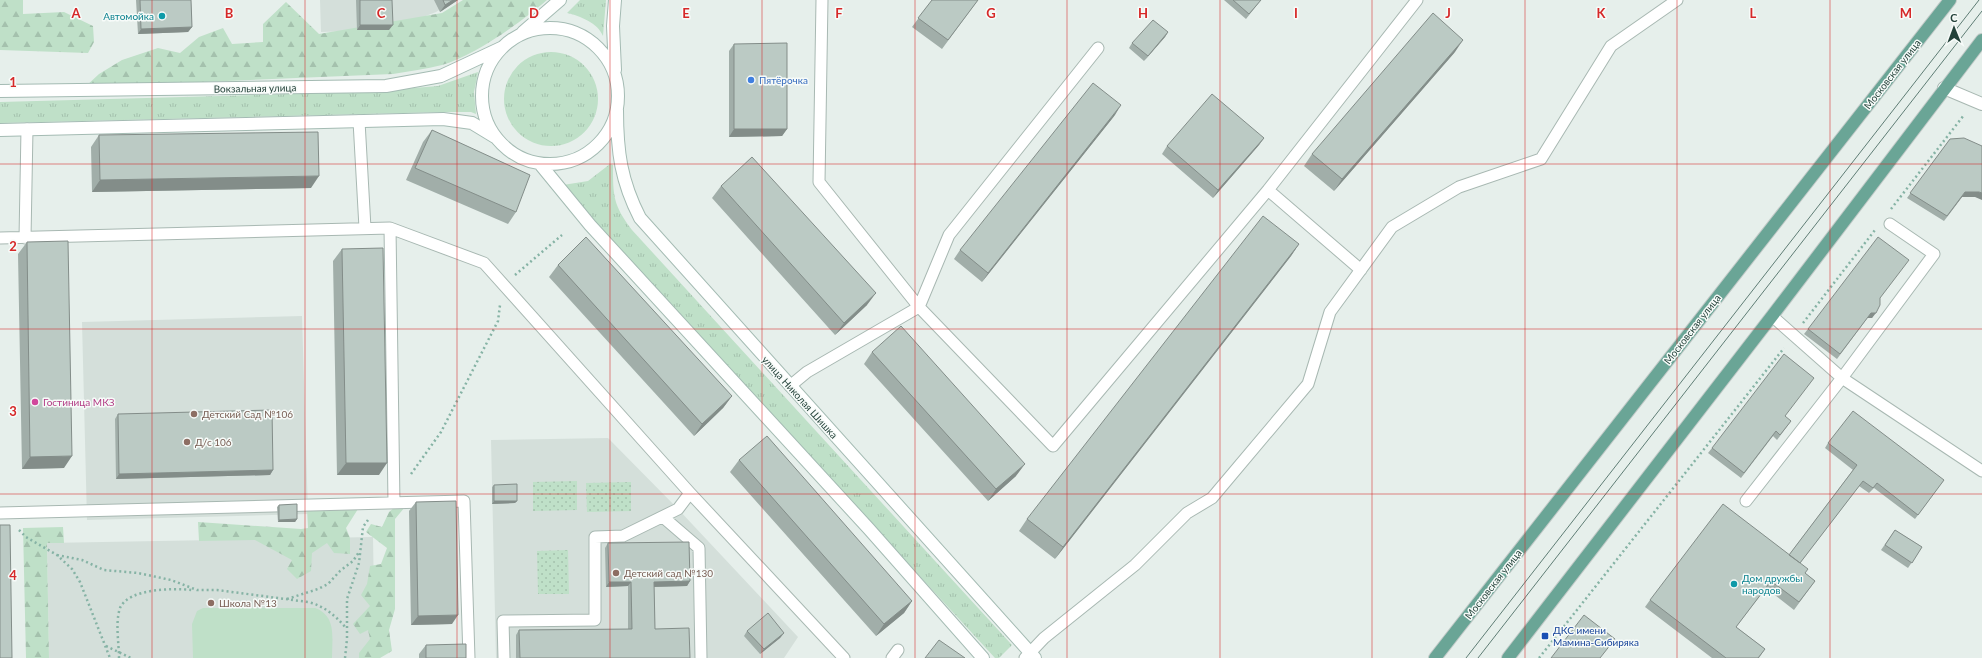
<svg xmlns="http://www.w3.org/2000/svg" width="1982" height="658" font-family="Lato,sans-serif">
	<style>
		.built { fill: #d4dfda }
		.grass { fill: url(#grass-tufts) }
		.forest { fill: url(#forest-firs) }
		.park { fill: url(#park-dots) }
		.garden { fill: #bfe0c8 }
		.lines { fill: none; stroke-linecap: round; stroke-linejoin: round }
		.lane-casing { stroke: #a8b8b2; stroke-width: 13 }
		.street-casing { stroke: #a8b8b2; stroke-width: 14 }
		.secondary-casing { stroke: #a4bbb3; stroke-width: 14 }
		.primary-casing { stroke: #c2cac8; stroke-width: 14 }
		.path { stroke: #86b3a5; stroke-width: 2.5; stroke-dasharray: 2 3; stroke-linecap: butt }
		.lane { stroke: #fff; stroke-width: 11 }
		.street { stroke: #fff; stroke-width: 12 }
		.secondary { stroke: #fff; stroke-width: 12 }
		.primary { stroke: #6aa596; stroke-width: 12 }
		.tram { stroke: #5f7d75; stroke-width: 1 }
		.wall { fill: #a1aea9 }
		.shaded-wall { fill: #838d89 }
		.building { fill: #bbcac4; stroke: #838d89 }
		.grid { fill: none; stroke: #d62828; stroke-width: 1; stroke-opacity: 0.55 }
		.culture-dot { fill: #0f9aa8; stroke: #f7fbf9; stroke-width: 1.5 }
		.shop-dot { fill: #3f7fe0; stroke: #f7fbf9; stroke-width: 1.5 }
		.hotel-dot { fill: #d1479c; stroke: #f7fbf9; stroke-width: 1.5 }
		.education-dot { fill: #8d6e63; stroke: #f7fbf9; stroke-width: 1.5 }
		.transit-dot { fill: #1a4fb4; stroke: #f7fbf9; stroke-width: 1.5 }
		.labels { text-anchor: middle; stroke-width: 3; stroke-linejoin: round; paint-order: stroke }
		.culture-label { font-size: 10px; fill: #0d838f; stroke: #f7fbf9; text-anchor: end }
		.street-label { font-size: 10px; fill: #24423a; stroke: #f7fbf9 }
		.shop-label { font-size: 10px; fill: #366cbe; stroke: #f7fbf9; text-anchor: start }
		.hotel-label { font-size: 10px; fill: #b23c85; stroke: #f7fbf9; text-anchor: start }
		.education-label { font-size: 10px; fill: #785e54; stroke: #f7fbf9; text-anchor: start }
		.transit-label { font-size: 10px; fill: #164399; stroke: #f7fbf9; text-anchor: start }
		.grid-label { font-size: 13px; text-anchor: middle; font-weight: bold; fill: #d62828; stroke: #f7fbf9; stroke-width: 3; stroke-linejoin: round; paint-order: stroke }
	</style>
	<defs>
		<pattern id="grass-tufts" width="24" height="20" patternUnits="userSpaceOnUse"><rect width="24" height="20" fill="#bfe0c8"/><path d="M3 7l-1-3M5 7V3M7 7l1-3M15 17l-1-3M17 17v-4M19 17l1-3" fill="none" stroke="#a4c1ad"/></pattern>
		<pattern id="forest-firs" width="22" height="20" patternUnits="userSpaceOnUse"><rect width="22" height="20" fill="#bfe0c8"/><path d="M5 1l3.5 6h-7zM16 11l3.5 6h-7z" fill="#a4c1ad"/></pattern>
		<pattern id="park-dots" width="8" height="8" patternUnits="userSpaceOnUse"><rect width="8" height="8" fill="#bfe0c8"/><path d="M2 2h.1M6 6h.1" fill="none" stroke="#a4c1ad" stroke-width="1.8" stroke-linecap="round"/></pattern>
	</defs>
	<rect width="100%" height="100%" fill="#e6efeb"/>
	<path class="built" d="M320,0H456L436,12L389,30L321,32Z
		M302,316L308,514L87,520L82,322Z
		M608,438L678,509L798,637L784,658H496L491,440Z
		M373,537L375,658H49L47,543Z"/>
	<path class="grass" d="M580,0H606L603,36C598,23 580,16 567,13Z
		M504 99a47 47 0 1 1 94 0a47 47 0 1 1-94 0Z
		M478,72L474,92L476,114L471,112H443L0,123V102L365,92L438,86Z
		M610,164L613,165C613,196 613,205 632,230L1012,645L999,658H995L623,254L563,185L588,181Z"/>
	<path class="forest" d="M0,0H23V14L64,12L93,26L94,42L88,53L0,50Z
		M463,0H547C521,22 475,56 442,65C426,69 409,71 393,74L85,87L99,74L122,60L158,48L180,53L199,37L223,28L232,44L263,42V24L286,2L319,34L442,13Z
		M395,507H405L395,519V609L389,630L392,651L380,658H359V653L370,639L368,630L360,634L353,624L370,606L361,595L367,584L370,566L381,564L387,548L366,532L371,524L382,527L389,512Z
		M307,509H358L346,528L350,538V554L334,553L327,543L312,553L311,571L297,579L287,569L292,560L255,540L199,541L198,522L301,529L308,528Z
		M63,527L64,543H47L49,658H26L23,528Z"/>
	<path class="park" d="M577,481V510L533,511V482Z
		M631,482V511L587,512L586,483Z
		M568,550L569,594H538L537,551Z"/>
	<path class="garden" d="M203,608H315C337,616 332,638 332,658H193L192,624L197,611Z"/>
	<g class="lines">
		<defs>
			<path id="lane" d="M822,0L819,182L919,307L1053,446L1268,190L1417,0
				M359,121L365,228
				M1268,190L1361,270
				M390,228L394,503
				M0,238L390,228L484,263L690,493L844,658
				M25,238L27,129
				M1772,316L1842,378L1982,471
				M790,386L807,372L919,307L949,235L1098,48
				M1746,501L1842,378L1934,254L1890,224
				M0,513L464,501L469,658
				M663,517L699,548L701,658
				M504,658L503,621L595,620V537L623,536L678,509L690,493
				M892,658L898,650
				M1025,658L1044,638L1135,565L1187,513L1212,498L1308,384L1330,312L1392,227L1459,187L1541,159L1611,46L1677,0"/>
			<path id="street" d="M1944,88L1982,104"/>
			<path id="secondary" d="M615,0L613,26L615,70
				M482 96a68 68 0 1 1 136 0a68 68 0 1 1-136 0Z
				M523,32L560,0
				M0,91L386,86L441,76L503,47
				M617,110C617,152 621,181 640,218L1035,658
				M0,130L443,119L472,123L495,137
				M540,164L590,225L869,529L983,658"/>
			<path id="primary" d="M1435,658L1950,0
				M1508,658L1772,316L1982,40"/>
		</defs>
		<use href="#lane" class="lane-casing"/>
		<use href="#street" class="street-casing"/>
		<use href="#secondary" class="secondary-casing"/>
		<use href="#primary" class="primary-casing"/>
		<path class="path" d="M1891,209L1964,115
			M515,275L562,235
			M1803,323L1875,230
			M411,474L441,432L498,321L500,305
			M19,530L26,537L57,555L72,569L80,582L110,658
			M57,555L82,560L104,570L138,573L171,580L197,590H217L308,602C324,606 335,615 346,628
			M287,599L318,589L328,584L340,571L353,561L359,552
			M106,646L131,658
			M119,658C119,643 115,623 120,608C129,588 174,588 192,590
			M345,658L347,639V599L359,563L363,527L368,520
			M1539,658L1784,348"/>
		<use href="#lane" class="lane"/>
		<use href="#street" class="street"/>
		<use href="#secondary" class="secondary"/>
		<use href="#primary" class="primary"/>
		<path class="tram" d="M1466,658L1979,0
			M1478,658L1982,11"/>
	</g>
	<path class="wall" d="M136,0H191L192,27L188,32L138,34Z
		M356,0H392L389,30H357Z
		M434,0H458L440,12Z
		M932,0H978L942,49L912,27Z
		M1224,0H1261L1246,19Z
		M1168,32L1165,37L1144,61L1129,48L1132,43Z
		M734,44L787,129L782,136L729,137V51Z
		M1455,52L1334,191L1304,166L1312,154Z
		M1115,115L982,282L954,259L960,250Z
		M432,130L516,212L508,224L406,180L423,142Z
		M99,135L311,188L92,192L91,147Z
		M1264,138L1259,145L1213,198L1162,154L1167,146Z
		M1950,139L1975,197H1962L1944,221L1907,198Z
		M721,186L867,305L835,335L712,198Z
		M27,242L64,468L22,469L18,254Z
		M1299,244L1291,256L1055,559L1019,531L1027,519Z
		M342,249L379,475H337L333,261Z
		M558,265L732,396L723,408L694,436L549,277Z
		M1880,299L1872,318H1867L1837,359L1804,334L1808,329Z
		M872,352L1016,476L988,501L864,364Z
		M118,414L273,470L270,475L116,479L115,419Z
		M1785,417L1791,421L1777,440L1773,436L1741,478L1708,453L1712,448Z
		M1828,443L1944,480L1915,519L1874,488L1869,493L1859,486L1800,563L1805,573L1815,581L1794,610L1766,588L1736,627L1765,649L1759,658H1712L1645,607L1650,600L1789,555L1853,470L1825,448Z
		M739,460L912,601L904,613L876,636L730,472Z
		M494,485L517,501L515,503L492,504V487Z
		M416,502L452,624L411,625L409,511Z
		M279,505L297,519L295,522H278L277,507Z
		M1895,530L1922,547L1908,568L1881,550Z
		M608,543L690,581L687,586L654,587L655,629L690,658H516V635L519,630L628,629V586L606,587L605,548Z
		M747,631L784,633L780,638L760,654L744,636Z
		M426,645L466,658H419V654Z"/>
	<path class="shaded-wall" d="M453,0H458L440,12L445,5Z
		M360,25H393L389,30H357Z
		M192,27L188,32L138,34L141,29Z
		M1168,32L1165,37L1144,61L1148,56Z
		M1463,40L1455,52L1334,191L1342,179Z
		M1121,105L1115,115L982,282L988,273Z
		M734,129H787L782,136L729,137Z
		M1264,138L1259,145L1213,198L1218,190Z
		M319,176L311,188L92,192L100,180Z
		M1965,192H1979L1982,193V200L1975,197H1962L1944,221Z
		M1299,244L1291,256L1055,559L1063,547Z
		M876,293L867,305L835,335L844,323Z
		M1871,313H1876L1872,318H1867L1837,359Z
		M732,396L723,408L694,436L702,424Z
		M72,456L64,468L22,469L30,457Z
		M346,463H387L379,475H337Z
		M1025,464L1016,476L988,501L996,489Z
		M273,470L270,475L116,479L119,474Z
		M494,501H517L515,503L492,504Z
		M297,519L295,522H278L279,520Z
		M690,581L687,586L651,587L654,582Z
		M609,582H631L628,586L606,587Z
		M912,601L904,613L876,636L884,624Z
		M458,615L452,624L411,625L418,616Z
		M784,633L780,638L760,654L764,649Z"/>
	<path class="building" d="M140,0H191L192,27L141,29Z
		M360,0H392L393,25H360Z
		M443,0H453L445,5Z
		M932,0H978L948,40L918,18Z
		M1233,0H1261L1249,14Z
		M1433,13L1463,40L1342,179L1312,154Z
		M1153,20L1168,32L1148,56L1132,43Z
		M787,43V129H734V44Z
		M1093,83L1121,105L988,273L960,250Z
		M1212,94L1264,138L1218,190L1167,146Z
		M432,130L530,175L516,212L415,168Z
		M318,132L319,176L100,180L99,135Z
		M1964,138L1982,146V193L1979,192H1965L1947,216L1910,193L1950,139Z
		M752,157L876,293L844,323L721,186Z
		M1263,216L1299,244L1063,547L1027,519Z
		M586,237L732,396L702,424L558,265Z
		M1878,237L1909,260L1880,298V305L1876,313H1871L1840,354L1808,329Z
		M68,241L72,456L30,457L27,242Z
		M383,248L387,463H346L342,249Z
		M901,326L1025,464L996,489L872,352Z
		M1784,354L1814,378L1785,416L1791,421L1780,435L1776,431L1744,473L1712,448Z
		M272,410L273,470L119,474L118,414Z
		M1853,411L1944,480L1918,515L1877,483L1873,488L1863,481L1800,563L1789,555L1857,465L1828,443Z
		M767,436L912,601L884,624L739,460Z
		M517,484V501H494V485Z
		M456,501L458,615L418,616L416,502Z
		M297,504V519L279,520V505Z
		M1723,504L1808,569L1805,573L1815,581L1799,602L1771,581L1736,627L1765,649L1758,658H1726L1650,600Z
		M0,525H10L12,658H0Z
		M1895,530L1922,547L1912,563L1885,545Z
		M689,542L690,581L654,582L655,629L689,628L690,658H520L519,630L632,629L631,582H609L608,543Z
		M768,613L784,633L764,649L747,631Z
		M1584,615L1615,639L1600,658H1551Z
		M939,640L965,658H925Z
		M466,644V658H426V645Z"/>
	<path class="grid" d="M152,0V658M305,0V658M457,0V658M610,0V658M762,0V658M915,0V658M1067,0V658M1220,0V658M1372,0V658M1525,0V658M1677,0V658M1830,0V658M0,164H1982M0,329H1982M0,494H1982"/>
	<g class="culture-dot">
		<circle cx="162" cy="16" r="4"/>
		<circle cx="1734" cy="584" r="4"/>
	</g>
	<circle class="shop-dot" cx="751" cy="80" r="4"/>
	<circle class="hotel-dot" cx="35" cy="402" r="4"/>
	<g class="education-dot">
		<circle cx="194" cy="414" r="4"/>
		<circle cx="187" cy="442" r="4"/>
		<circle cx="616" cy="573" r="4"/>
		<circle cx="211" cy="603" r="4"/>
	</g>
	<rect class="transit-dot" x="1541" y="632" width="8" height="8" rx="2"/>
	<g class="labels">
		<g class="culture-label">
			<text x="154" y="20">Автомойка</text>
			<text x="1742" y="582" text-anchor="start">Дом дружбы<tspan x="1742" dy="12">народов</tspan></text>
		</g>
		<g class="street-label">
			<text transform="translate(1892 74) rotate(-52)" y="4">Московская улица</text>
			<text transform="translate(255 88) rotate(-1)" y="4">Вокзальная улица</text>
			<text transform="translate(1692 329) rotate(-52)" y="4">Московская улица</text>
			<text transform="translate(800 397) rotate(48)" y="4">улица Николая Шишка</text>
			<text transform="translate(1493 584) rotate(-52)" y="4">Московская улица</text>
		</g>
		<g class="shop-label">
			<text x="759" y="84">Пятёрочка</text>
		</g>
		<g class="hotel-label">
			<text x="43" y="406">Гостиница МКЗ</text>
		</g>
		<g class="education-label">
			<text x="202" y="418">Детский Сад №106</text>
			<text x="195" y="446">Д/с 106</text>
			<text x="624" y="577">Детский сад №130</text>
			<text x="219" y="607">Школа №13</text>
		</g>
		<g class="transit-label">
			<text x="1553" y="634">ДКС имени<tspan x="1553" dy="12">Мамина-Сибиряка</tspan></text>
		</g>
	</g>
	<g class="grid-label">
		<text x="76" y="18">A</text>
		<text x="229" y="18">B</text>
		<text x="381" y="18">C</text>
		<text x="534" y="18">D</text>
		<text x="686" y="18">E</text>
		<text x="839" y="18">F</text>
		<text x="991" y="18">G</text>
		<text x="1143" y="18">H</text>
		<text x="1296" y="18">I</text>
		<text x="1448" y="18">J</text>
		<text x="1601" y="18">K</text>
		<text x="1753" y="18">L</text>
		<text x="1906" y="18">M</text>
		<text x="13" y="87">1</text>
		<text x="13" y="251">2</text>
		<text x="13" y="416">3</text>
		<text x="13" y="580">4</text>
	</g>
	<g transform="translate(1954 28) rotate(359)" stroke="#f7fbf9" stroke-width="3" paint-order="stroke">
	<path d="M0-3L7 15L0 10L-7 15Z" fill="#24423a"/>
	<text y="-6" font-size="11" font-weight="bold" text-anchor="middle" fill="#24423a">С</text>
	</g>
</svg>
